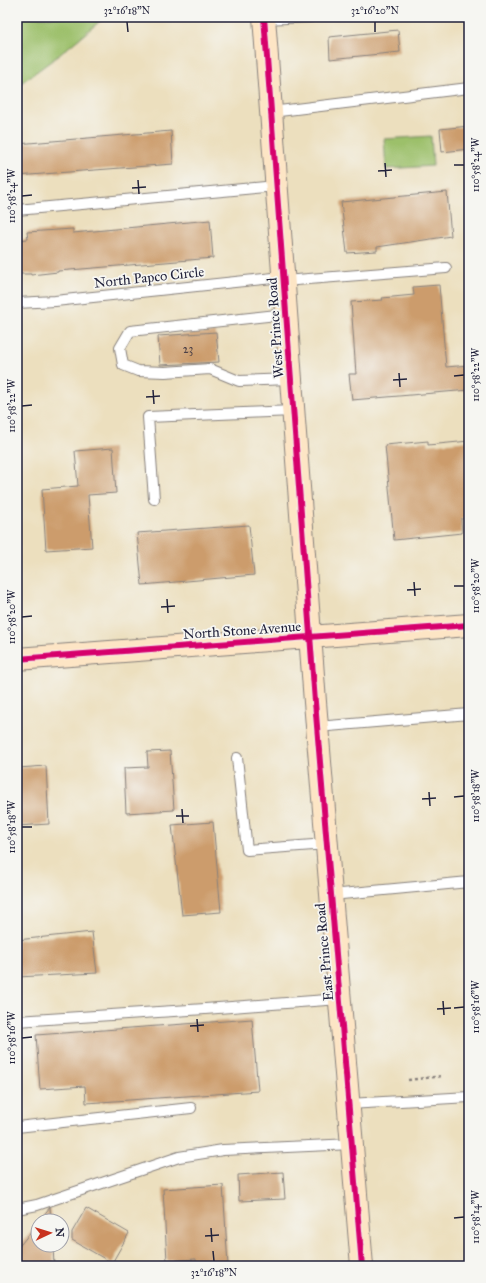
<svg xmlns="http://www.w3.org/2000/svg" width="486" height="1283" font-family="'IM FELL Great Primer',serif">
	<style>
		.green { fill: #9cc06a; stroke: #5f7152 }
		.building { fill: #cc9c6c }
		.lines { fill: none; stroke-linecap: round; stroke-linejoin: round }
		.lane-casing { stroke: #87807c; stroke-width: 12 }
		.secondary-casing { stroke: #87807c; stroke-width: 24 }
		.path { stroke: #87807c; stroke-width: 2.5; stroke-dasharray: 3 3; stroke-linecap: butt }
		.lane { stroke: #fff; stroke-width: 10 }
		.secondary { stroke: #fde5c5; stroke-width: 22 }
		.cycleway-casing { stroke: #f6f6f2; stroke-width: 8 }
		.cycleway { stroke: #d6006c; stroke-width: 6 }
		.ticks { fill: none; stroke: #22223b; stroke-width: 1.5 }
		.labels { text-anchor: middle; stroke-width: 3.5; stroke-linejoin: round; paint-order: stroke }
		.number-label { font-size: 12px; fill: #4c4047 }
		.street-label { font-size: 14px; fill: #22223b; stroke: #f6f6f2 }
		.neatline { fill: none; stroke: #22223b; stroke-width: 1.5 }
		.ticks-label { font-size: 10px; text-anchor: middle; fill: #22223b }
	</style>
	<rect width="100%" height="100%" fill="#f6f6f2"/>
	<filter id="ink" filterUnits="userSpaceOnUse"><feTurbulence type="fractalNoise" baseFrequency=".025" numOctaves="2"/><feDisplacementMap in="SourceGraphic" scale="8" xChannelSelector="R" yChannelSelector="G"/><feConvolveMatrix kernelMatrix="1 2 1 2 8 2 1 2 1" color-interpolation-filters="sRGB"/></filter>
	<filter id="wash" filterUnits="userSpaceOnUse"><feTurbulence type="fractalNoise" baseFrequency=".012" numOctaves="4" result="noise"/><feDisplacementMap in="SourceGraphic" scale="16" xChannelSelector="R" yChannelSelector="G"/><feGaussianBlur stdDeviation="0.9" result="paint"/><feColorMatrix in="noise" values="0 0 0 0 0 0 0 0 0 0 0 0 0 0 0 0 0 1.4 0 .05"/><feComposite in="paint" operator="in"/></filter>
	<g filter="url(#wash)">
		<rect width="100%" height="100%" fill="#ecdfbe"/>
		<path class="green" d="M17,17H105L58,56L17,86Z
			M431,136L433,166L386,169L384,139Z"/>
		<g id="blocks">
			<path class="building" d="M398,30L400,52L330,59L329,37Z
				M469,126V149L442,152L440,129Z
				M171,131L173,164L17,176V144Z
				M447,192L451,236L377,247V251L347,253L341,202Z
				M210,220L213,258L58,271V272L31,275V274H20V273H17V240L28,239L27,232L73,229V233Z
				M439,285L446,367L469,365V390L352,400L349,374H356L351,302L383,300L382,298L414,295L413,287Z
				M216,332L219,362L160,365L158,336Z
				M428,441V445L469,441V518L461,519L462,533L394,540L385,445Z
				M113,448L116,493L88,495L92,547L46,550L42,489L78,486L75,451Z
				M249,525L254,575L142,585L137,533Z
				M170,751L174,810L126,813L124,768L148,767L147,752Z
				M46,766L49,824L17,826V775H19L18,768Z
				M213,822L221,912L182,915L172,825Z
				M92,932L97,973L17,977V940Z
				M252,1019L258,1091L86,1103L85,1086L40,1089L36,1035Z
				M283,1172L285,1199L239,1201L238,1175Z
				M223,1185L228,1266H196V1259L167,1261L163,1189Z
				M50,1207L51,1221H39Z
				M86,1208L129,1233L112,1263L72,1240V1232Z
				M38,1223V1245H53L54,1266H17V1249Z"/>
		</g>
	</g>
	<g filter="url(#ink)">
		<use href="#blocks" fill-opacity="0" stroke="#87807c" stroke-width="1"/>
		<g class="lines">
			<defs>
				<path id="lane" d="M264,19L310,17
					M271,112L469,88
					M17,210L276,186
					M284,281L446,268
					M17,303L55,301L283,277
					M286,314L130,331L120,348L123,365L138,371L165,372L210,369L239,381L291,379
					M154,499L148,417L294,411
					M317,727L469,714
					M237,758L247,850L327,844
					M331,895L469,882
					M17,1021L205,1009L340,999
					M349,1104L469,1097
					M17,1127L191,1108
					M17,1209L37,1205L179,1157L223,1150L352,1144"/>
				<path id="secondary" d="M264,17L315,702L362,1266
					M17,659L469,625"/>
			</defs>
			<use href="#lane" class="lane-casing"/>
			<use href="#secondary" class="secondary-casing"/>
			<path class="path" d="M408,1080L443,1076"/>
			<use href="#lane" class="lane"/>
			<use href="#secondary" class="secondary"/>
			<defs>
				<path id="cycleway" d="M264,17L315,702L362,1266
					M17,659L469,625"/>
			</defs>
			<use href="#cycleway" class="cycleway-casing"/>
			<use href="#cycleway" class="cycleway"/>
		</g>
	</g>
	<path class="ticks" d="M127,22L128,32M375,22V32M385,163L386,177M454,165H464M378,171L392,170M138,180L139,194M132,188L146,187M22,196L32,195M399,373L400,387M454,376L464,375M393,380L407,379M153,390L154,404M146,397L160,396M22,406L32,405M414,582L415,596M454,586H464M407,590L421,589M167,599L168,613M161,607L175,606M22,617L32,616M429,792L430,806M454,797L464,796M422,799L436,798M182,809L183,823M176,816H189M22,827H32M443,1001L444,1015M454,1008L464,1007M437,1009L451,1008M197,1019L198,1032M190,1026L204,1025M22,1038L32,1037M454,1218L464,1217M211,1228L212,1242M205,1236L219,1235M213,1251L214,1261"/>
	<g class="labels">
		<g class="number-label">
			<text x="188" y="353">23</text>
		</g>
		<g class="street-label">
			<text transform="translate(149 277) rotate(-6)" y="5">North Papco Circle</text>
			<text transform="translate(275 328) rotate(-94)" y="5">West Prince Road</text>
			<text transform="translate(242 630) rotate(-4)" y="5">North Stone Avenue</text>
			<text transform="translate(324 952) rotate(-95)" y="5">East Prince Road</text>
		</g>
	</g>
	<rect width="486" height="1283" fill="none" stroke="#f6f6f2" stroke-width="44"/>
	<g transform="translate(50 1233) rotate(86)"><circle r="19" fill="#f6f6f2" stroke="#a1a1a9"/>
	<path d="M0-3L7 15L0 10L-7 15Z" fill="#c8321e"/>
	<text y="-6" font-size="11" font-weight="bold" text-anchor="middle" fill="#22223b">N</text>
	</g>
	<rect x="22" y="22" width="442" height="1239" class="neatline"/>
	<g class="ticks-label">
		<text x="127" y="14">32°16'18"N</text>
		<text x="375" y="14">32°16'20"N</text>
		<text transform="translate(475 165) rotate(-90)" y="4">110°58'24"W</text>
		<text transform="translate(11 196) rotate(-90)" y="4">110°58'24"W</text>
		<text transform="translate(475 375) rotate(-90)" y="4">110°58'22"W</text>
		<text transform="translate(11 406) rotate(-90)" y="4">110°58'22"W</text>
		<text transform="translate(475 586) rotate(-90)" y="4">110°58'20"W</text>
		<text transform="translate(11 617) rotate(-90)" y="4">110°58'20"W</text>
		<text transform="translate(475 796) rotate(-90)" y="4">110°58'18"W</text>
		<text transform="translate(11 827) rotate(-90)" y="4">110°58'18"W</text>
		<text transform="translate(475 1007) rotate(-90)" y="4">110°58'16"W</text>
		<text transform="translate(11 1038) rotate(-90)" y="4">110°58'16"W</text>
		<text transform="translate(475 1217) rotate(-90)" y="4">110°58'14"W</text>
		<text x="214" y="1276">32°16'18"N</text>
	</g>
</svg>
